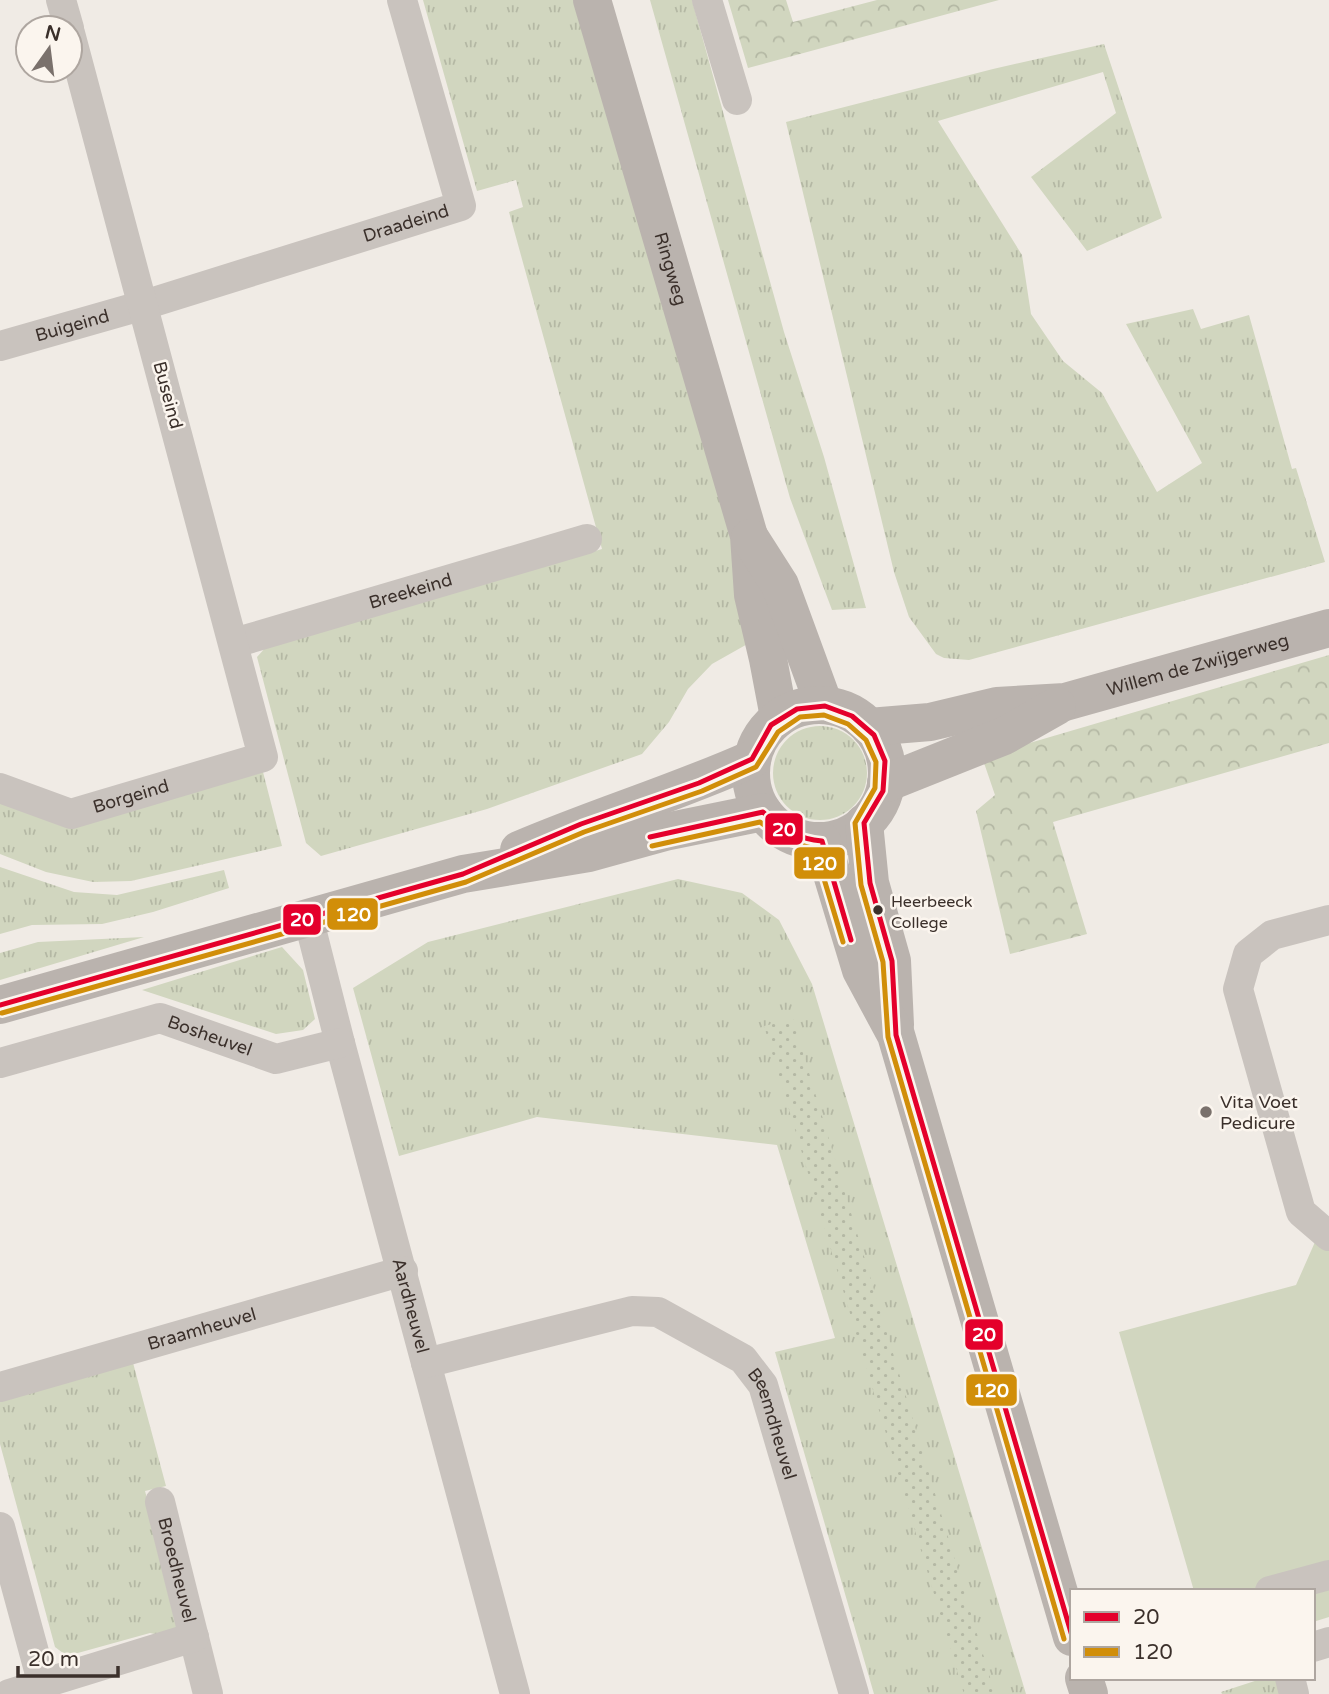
<svg xmlns="http://www.w3.org/2000/svg" width="1329" height="1694" font-family="'Varela Round',sans-serif">
	<style>
		.grass { fill: url(#grass-tufts) }
		.forest { fill: url(#forest-crowns) }
		.park { fill: url(#park-dots) }
		.garden { fill: #d1d6bf }
		.lines { fill: none; stroke-linecap: round; stroke-linejoin: round }
		.street { stroke: #c9c3be; stroke-width: 30 }
		.secondary { stroke: #bab3ae; stroke-width: 38 }
		.bus-1-casing { stroke: #fbf5ee; stroke-width: 10 }
		.bus-2-casing { stroke: #fbf5ee; stroke-width: 10 }
		.bus-1 { stroke: #e4002b; stroke-width: 5 }
		.bus-2 { stroke: #d18e09; stroke-width: 5 }
		.bus-dot { fill: #3b302b; stroke: #fbf5ee; stroke-width: 2.5 }
		.poi-dot { fill: #7a716c; stroke: #fbf5ee; stroke-width: 2.5 }
		.labels { text-anchor: middle; stroke-width: 5; stroke-linejoin: round; paint-order: stroke }
		.bus-label { font-size: 16px; fill: #3b302b; stroke: #fbf5ee; text-anchor: start }
		.street-label { font-size: 18px; fill: #3b302b; stroke: #fbf5ee }
		.poi-label { font-size: 18px; fill: #3b302b; stroke: #fbf5ee; text-anchor: start }
		.line-badge { stroke: #fbf5ee; stroke-width: 2.5 }
		.badge-label { font-size: 19px; text-anchor: middle; font-weight: bold; fill: #fff }
	</style>
	<defs>
		<pattern id="grass-tufts" width="24" height="20" patternUnits="userSpaceOnUse" patternTransform="scale(1.75)"><rect width="24" height="20" fill="#d1d6bf"/><path d="M3 7l-1-3M5 7V3M7 7l1-3M15 17l-1-3M17 17v-4M19 17l1-3" fill="none" stroke="#b4b8a4"/></pattern>
		<pattern id="forest-crowns" width="20" height="18" patternUnits="userSpaceOnUse" patternTransform="scale(1.75)"><rect width="20" height="18" fill="#d1d6bf"/><path d="M2 6a3 3 0 1 1 6 0M12 15a3 3 0 1 1 6 0" fill="none" stroke="#b4b8a4"/></pattern>
		<pattern id="park-dots" width="8" height="8" patternUnits="userSpaceOnUse" patternTransform="scale(1.75)"><rect width="8" height="8" fill="#d1d6bf"/><path d="M2 2h.1M6 6h.1" fill="none" stroke="#b4b8a4" stroke-width="1.8" stroke-linecap="round"/></pattern>
	</defs>
	<rect width="100%" height="100%" fill="#f0ebe5"/>
	<path class="grass" d="M423,0H579L723,504L745,597L751,642L712,664L688,689L669,722L642,754L487,809L321,856L306,843L257,657L267,646L602,549L509,212L523,207L516,180L477,191Z
		M650,0H692L784,332L824,457L866,608L832,610L790,498Z
		M1104,44L1162,218L1087,251L1031,177L1116,113L1103,72L938,121L1022,255L1031,314L1063,361L1102,393L1157,492L1202,463L1126,324L1193,309L1201,329L1249,315L1292,469L1296,468L1325,562L969,660L944,658L936,654L909,617L894,572L786,122L993,69Z
		M773 773a47 47 0 1 1 94 0a47 47 0 1 1-94 0Z
		M263,772L282,846L131,881L93,882L46,872L0,854V803L68,828Z
		M0,867L74,892L117,895L224,870L229,888L153,912L102,924L32,925L0,934Z
		M678,879L742,893L779,920L812,984L1026,1694H874L775,1352L835,1338L777,1145L537,1117L399,1156L353,988L428,942Z
		M144,937L0,980V953L38,942Z
		M282,947L303,970L315,1019L303,1030L276,1034L142,990Z
		M132,1359L166,1486L145,1491L186,1641L150,1633L67,1656L55,1647L0,1444V1398Z
		M1264,1678H1277L1281,1694H1222L1221,1692Z"/>
	<path class="forest" d="M728,0H786L793,22L877,0H999L748,68Z
		M1329,655V743L1053,822L1087,934L1010,954L976,811L995,795L982,757Z"/>
	<path class="park" d="M793,1019L995,1694H964L764,1026Z"/>
	<path class="garden" d="M1315,1242L1329,1250V1617L1313,1622V1591H1194L1119,1332L1296,1285Z"/>
	<g class="lines">
		<g class="street">
			<path d="M61,0L69,28"/>
			<path d="M707,0L737,100"/>
			<path id="s1" d="M0,346L144,305L461,206L402,0"/>
			<path id="s2" d="M234,643L587,539"/>
			<path id="s3" d="M0,788L71,814L263,757L70,33"/>
			<path id="s4" d="M308,917L340,1043L515,1694"/>
			<path d="M1329,920L1272,935L1248,954L1238,989L1301,1212L1329,1236"/>
			<path id="s5" d="M0,1063L160,1018L276,1059L340,1043"/>
			<path id="s6" d="M426,1363L632,1311L658,1312L743,1359L763,1385L854,1694"/>
			<path id="s7" d="M0,1387L403,1271"/>
			<path id="s8" d="M160,1502L208,1694"/>
			<path d="M0,1527L43,1685"/>
			<path d="M1270,1591L1329,1575"/>
			<path d="M1313,1647L1329,1642"/>
			<path d="M1290,1678L1294,1694"/>
			<path d="M9,1694L194,1637"/>
		</g>
		<g class="secondary">
			<path id="s9" d="M592,0L749,536L753,595L768,659L779,717"/>
			<path d="M750,538L780,585L824,705"/>
			<circle cx="819" cy="773" r="68"/>
			<path id="s10" d="M869,727L930,722L997,706L1065,702L1329,628"/>
			<path d="M886,783L1004,736L1057,706"/>
			<path d="M864,823L870,883L892,961L895,1025"/>
			<path d="M822,841L861,970L896,1035L1072,1637"/>
			<path d="M519,850C596,817 676,793 752,759"/>
			<path d="M0,1005L463,874L589,853L665,832L763,812"/>
			<path d="M1084,1678L1089,1694"/>
		</g>
		<defs>
			<path id="bus-1" d="M650,837L763,812C780,829 798,839 822,841L851,940
				M0,1005L463,874L581,824L699,783L752,759L771,725L797,709L825,706L852,716L874,735L885,761L883,791L864,823L870,883L892,961L896,1035L1072,1636"/>
			<path id="bus-2" d="M652,846L760,822L786,841L815,849L843,942
				M2,1013L466,882L584,832L702,791L756,767L778,732L800,717L824,715L848,724L866,740L876,762L875,788L855,823L861,885L883,962L888,1037L1064,1639"/>
		</defs>
		<use href="#bus-1" class="bus-1-casing"/>
		<use href="#bus-2" class="bus-2-casing"/>
		<use href="#bus-1" class="bus-1"/>
		<use href="#bus-2" class="bus-2"/>
	</g>
	<circle class="bus-dot" cx="878" cy="910" r="6"/>
	<circle class="poi-dot" cx="1206" cy="1112" r="7"/>
	<g class="labels">
		<g class="bus-label">
			<text x="891" y="907">Heerbeeck<tspan x="891" dy="21">College</tspan></text>
		</g>
		<g class="street-label">
			<text dy="6" stroke="none"><textPath href="#s1" startOffset="424">Draadeind</textPath></text>
			<text dy="6" stroke="none"><textPath href="#s9" startOffset="280">Ringweg</textPath></text>
			<text dy="6" stroke="none"><textPath href="#s1" startOffset="75">Buigeind</textPath></text>
			<text transform="translate(168 395) rotate(75)" y="6">Buseind</text>
			<text dy="6" stroke="none"><textPath href="#s2" startOffset="184">Breekeind</textPath></text>
			<text dy="6" stroke="none"><textPath href="#s10" startOffset="336">Willem de Zwijgerweg</textPath></text>
			<text dy="6" stroke="none"><textPath href="#s3" startOffset="138">Borgeind</textPath></text>
			<text dy="6" stroke="none"><textPath href="#s5" startOffset="219">Bosheuvel</textPath></text>
			<text dy="6" stroke="none"><textPath href="#s4" startOffset="402">Aardheuvel</textPath></text>
			<text dy="6" stroke="none"><textPath href="#s7" startOffset="210">Braamheuvel</textPath></text>
			<text dy="6" stroke="none"><textPath href="#s6" startOffset="408">Beemdheuvel</textPath></text>
			<text dy="6" stroke="none"><textPath href="#s8" startOffset="70">Broedheuvel</textPath></text>
		</g>
		<g class="poi-label">
			<text x="1220" y="1108">Vita Voet<tspan x="1220" dy="21">Pedicure</tspan></text>
		</g>
	</g>
	<g class="line-badge">
		<rect x="764" y="812" width="40" height="34" rx="7" fill="#e4002b"/>
		<rect x="793" y="846" width="53" height="34" rx="7" fill="#d18e09"/>
		<rect x="326" y="897" width="53" height="34" rx="7" fill="#d18e09"/>
		<rect x="282" y="903" width="40" height="33" rx="7" fill="#e4002b"/>
		<rect x="964" y="1318" width="40" height="33" rx="7" fill="#e4002b"/>
		<rect x="965" y="1373" width="53" height="34" rx="7" fill="#d18e09"/>
	</g>
	<g class="badge-label">
		<text x="784" y="836">20</text>
		<text x="819" y="870">120</text>
		<text x="353" y="921">120</text>
		<text x="302" y="926">20</text>
		<text x="984" y="1341">20</text>
		<text x="991" y="1397">120</text>
	</g>
	<rect x="1070" y="1589" width="245" height="91" fill="#fbf5ee" stroke="#aea6a0" stroke-width="2"/>
	<rect x="1084" y="1612" width="35" height="10" fill="#e4002b" stroke="#aea6a0" stroke-width="2"/>
	<text x="1133" y="1624" font-size="21" fill="#3b302b">20</text>
	<rect x="1084" y="1647" width="35" height="10" fill="#d18e09" stroke="#aea6a0" stroke-width="2"/>
	<text x="1133" y="1659" font-size="21" fill="#3b302b">120</text>
	<g transform="translate(49 49) rotate(14)"><circle r="33" fill="#fbf5ee" stroke="#aea6a0" stroke-width="2"/>
	<path d="M0-5L12 26L0 18L-12 26Z" fill="#7a716c"/>
	<text y="-10" font-size="19" font-weight="bold" text-anchor="middle" fill="#3b302b">N</text>
	</g>
	<path d="M18 1666v10h100v-10" fill="none" stroke="#3b302b" stroke-width="3.5"/>
	<text x="28" y="1666" font-size="21" fill="#3b302b" stroke="#fbf5ee" stroke-width="5" paint-order="stroke">20 m</text>
</svg>
